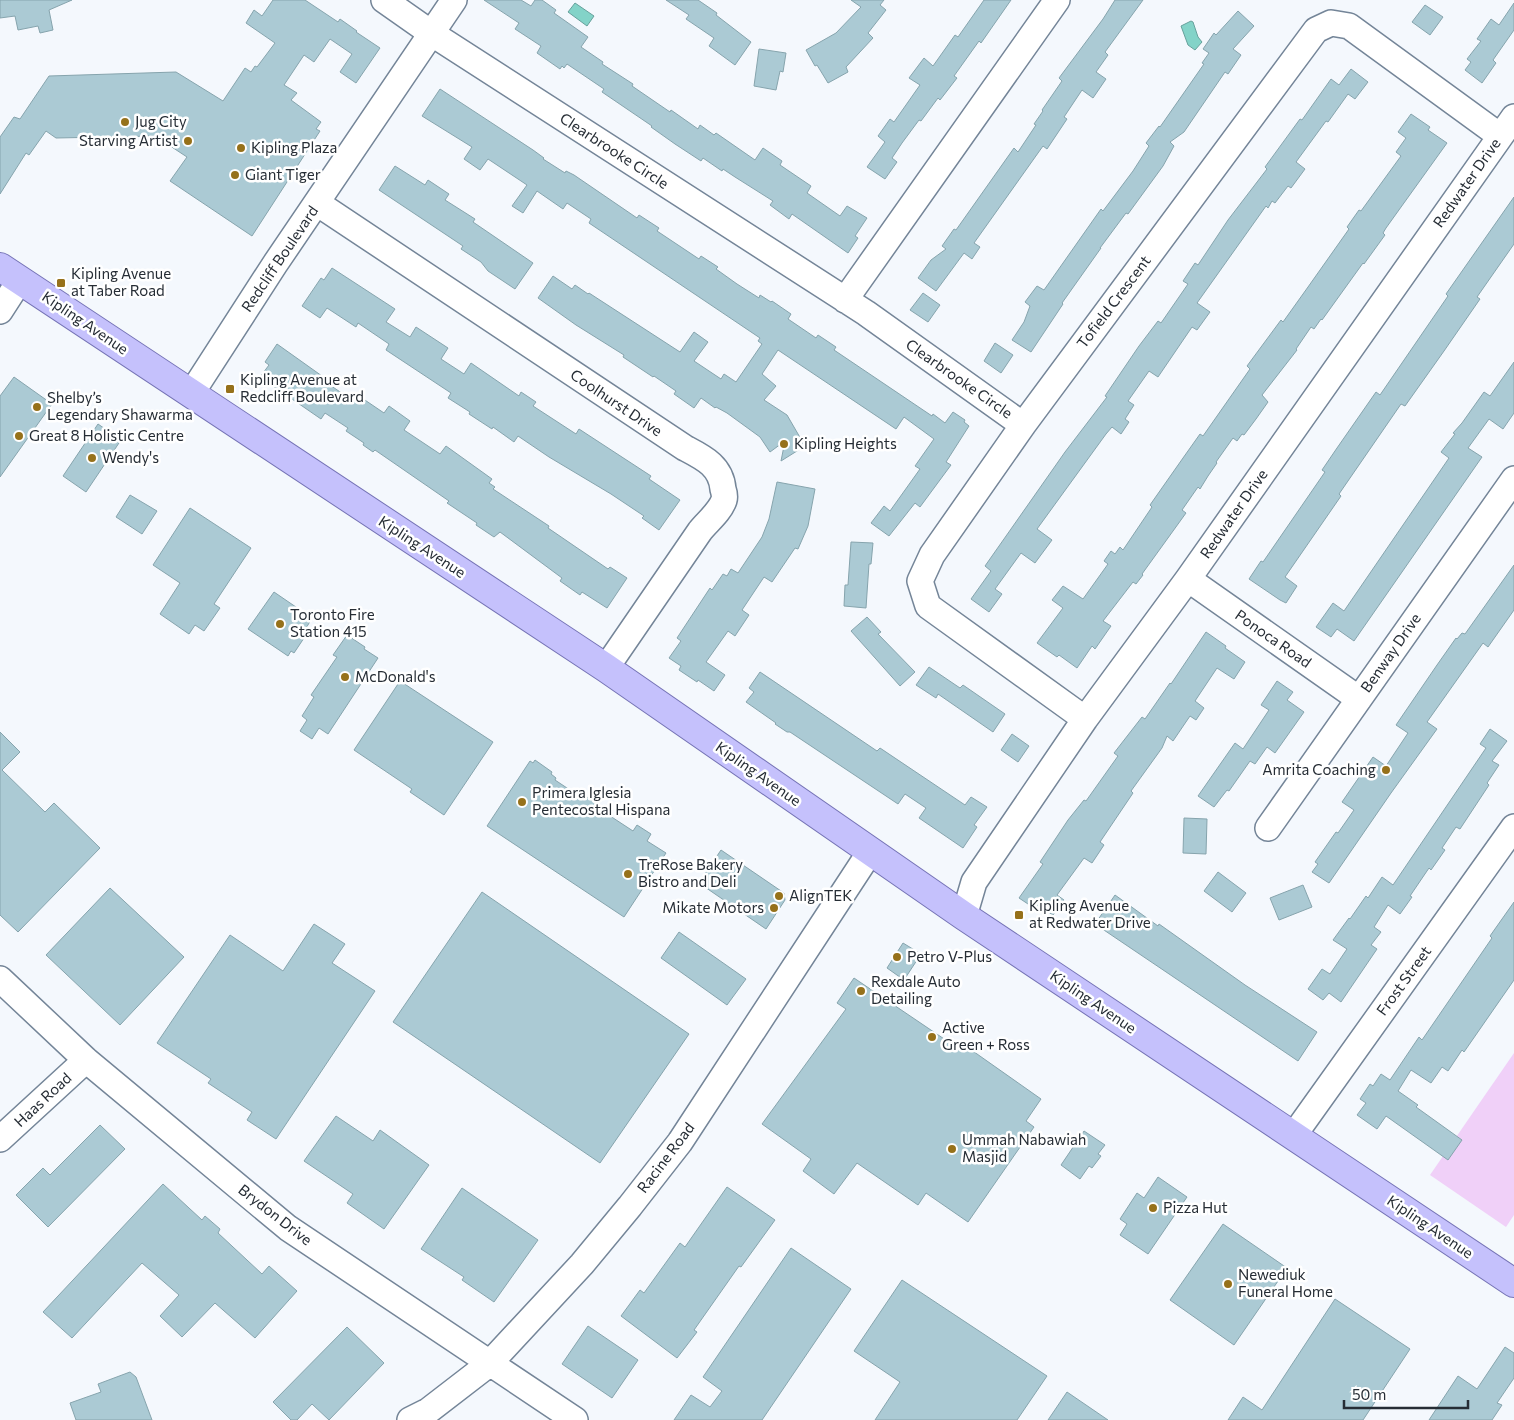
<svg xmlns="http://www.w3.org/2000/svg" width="1514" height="1420" font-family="Commissioner,sans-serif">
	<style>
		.green { fill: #f0d0f8 }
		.water { fill: #83d3c8; stroke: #67a19c }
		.building { fill: #abcad4; stroke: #86a4ad }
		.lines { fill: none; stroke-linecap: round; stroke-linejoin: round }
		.minor-casing { stroke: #748598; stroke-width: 28 }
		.major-casing { stroke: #7573b5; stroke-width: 30 }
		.minor { stroke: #fff; stroke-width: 25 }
		.major { stroke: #c5c1fc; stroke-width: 28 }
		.poi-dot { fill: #96711a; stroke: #fff; stroke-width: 2 }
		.labels { text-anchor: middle; stroke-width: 5; stroke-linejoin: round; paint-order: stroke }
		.poi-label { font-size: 15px; fill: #262d35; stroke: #fff; text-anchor: start }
		.street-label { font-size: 15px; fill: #262d35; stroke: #fff }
	</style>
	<rect width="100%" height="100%" fill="#f4f8fd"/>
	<path class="green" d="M1514,1053V1215L1506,1227L1430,1175Z"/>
	<path class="water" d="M575,3L594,16L587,26L568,12Z
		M1191,21L1193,22L1198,37L1202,42L1195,50L1188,45L1181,26Z"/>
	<path class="building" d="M0,0H72L49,10L53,30L40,33L38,26L18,30L15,16L0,18Z
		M273,0H305L338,22L340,19L357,31L356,32L380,48L356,83L340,72L352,54L330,39L314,62L304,55L284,85L297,93L291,100L321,122L316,129L320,131L252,236L170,181L187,157L155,136L56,138L46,131L29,155L26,153L0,194V137L14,117L20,119L49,76L176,72L223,101L245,68L251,72L255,66L257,67L275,43L246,23L254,10L262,16Z
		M484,0H521L531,6L535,0H542L556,10L554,13L588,37L581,47L603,62L602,64L633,84L632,86L670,112L671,110L698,129L700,125L714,135L716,133L755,160L763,148L782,161L780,165L811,186L807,193L840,216L847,206L867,218L855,236L858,238L848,253L792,214L789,219L770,205L773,201L735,177L723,169L722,171L703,158L701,161L675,144L651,127L652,126L602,92L604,89L567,64L564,68L562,66L560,69L537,53L541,46L515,29L519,23Z
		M666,0H698L717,13L716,15L751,42L735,65L709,46L714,38L686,19L689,15Z
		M851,0H884L880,5L886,10L868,33L873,38L846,67L848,72L828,83L817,65L815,66L806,50L836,33L861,7Z
		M984,0H1011L981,43L979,41L954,76L957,78L940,100L938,98L921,121L919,120L902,143L892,158L897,162L885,179L867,167L885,142L878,136L890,119L894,122L920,85L909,78L924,58L933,66L955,35L958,37Z
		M1115,0H1143L1105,52L1108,55L1096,72L1106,79L1093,98L1082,90L1064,117L1067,119L1047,149L1043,146L974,243L980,247L972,259L964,253L936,291L918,278L931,260L946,249L942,246L954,229L956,230L1014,148L1018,152L1036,125L1034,124L1043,111L1042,110L1062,81L1059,78L1103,19Z
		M1514,3V30L1493,60L1496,63L1482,83L1465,70L1471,62L1467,59L1481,41L1477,39L1491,19L1499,25Z
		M1425,5L1443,17L1430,35L1412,22Z
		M1238,11L1254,26L1233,49L1241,55L1228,74L1225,72L1184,132L1170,142L1174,146L1163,166L1128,214L1126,213L1100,248H1101L1062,303L1063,304L1031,352L1012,340L1024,322L1030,306L1025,302L1037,286L1044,290L1101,209L1103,211L1133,171L1149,146L1146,143L1159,126L1160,127L1204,64L1202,63L1209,53L1203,49L1214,33L1216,35Z
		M759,49L786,53L783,72L780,71L776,90L754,86Z
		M1351,69L1368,82L1355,99L1348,94L1328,122L1326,121L1296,162L1305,169L1291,188L1288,186L1275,203L1272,201L1268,208L1266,206L1197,303L1210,312L1197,330L1192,327L1158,377L1149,371L1128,401L1134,405L1125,419L1129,422L1121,434L1112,427L1106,434L1037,529L1052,540L1035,563L1021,553L995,589L1002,594L989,612L971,599L991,571L985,566L1065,452L1107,397L1105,396L1139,346L1158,321L1161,323L1188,284L1183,281L1195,263L1198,265L1228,220L1267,169L1265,167L1300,119L1302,120L1331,79L1339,85Z
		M440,89L533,150L544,158L543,159L565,173L566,171L574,175L637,218L639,215L659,228L657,231L699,259L701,256L718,267L716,269L737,284L759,298L760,295L771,302L772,301L791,314L788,319L816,338L818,335L836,347L834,350L932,416L933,414L945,423L953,412L965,420L964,422L969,426L946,462L951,465L920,507L915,503L889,536L871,523L884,506L890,511L920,469L915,466L934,439L904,417L896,429L778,350L762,374L776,386L764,400L787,415L805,446L781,461L785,441L770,452L760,437L727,413L716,407L715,408L701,398L694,408L674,394L676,391L654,376L653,377L623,357L624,355L576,325L538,298L553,276L572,289L575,285L588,294L589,293L680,352L694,332L708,342L694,361L721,379L724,374L736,382L762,344L758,341L760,338L589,223L591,219L567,203L563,209L537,191L523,213L512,206L527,185L488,159L480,170L464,159L472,147L422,116Z
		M1411,114L1430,127L1428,130L1447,143L1386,228L1383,233L1385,235L1364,264L1363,263L1322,320L1321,319L1314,329L1311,327L1296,349L1297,350L1262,395L1268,402L1256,419L1244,435L1242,434L1237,441L1233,438L1216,462L1217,463L1208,476L1200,489L1198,487L1182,510L1186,513L1142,574L1143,575L1136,584L1133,582L1103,621L1111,626L1095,649L1092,646L1077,668L1059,655L1057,657L1037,643L1063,608L1052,600L1063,586L1083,599L1108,564L1104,561L1111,551L1115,554L1120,547L1123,550L1152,507L1150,505L1183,458L1200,434L1203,436L1250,369L1247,366L1281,320L1283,322L1308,287L1349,229L1347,227L1359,210L1361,211L1401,156L1396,152L1406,138L1398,132Z
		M395,166L425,185L428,180L449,194L445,200L475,219L473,222L533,263L515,289L488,271L481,262L461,249L463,246L379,190Z
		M1514,197V244L1477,297L1480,299L1444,351L1405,406L1401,404L1339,494L1341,496L1285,577L1297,586L1286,603L1280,600L1249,579L1261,561L1263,562L1325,472L1322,470L1337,448L1376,392L1380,395L1448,296L1446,294Z
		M332,268L395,309L386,322L410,337L416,327L448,348L441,359L464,374L471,363L519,396L521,392L536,402L533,406L576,434L579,429L651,476L649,479L680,500L659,530L642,518L644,516L611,494L549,457L518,436L514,442L493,427L492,429L469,414L470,412L448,398L451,393L386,350L389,344L358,323L356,327L327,308L320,318L302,306L321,278L324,280Z
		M923,293L940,305L928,322L910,310Z
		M995,343L1013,355L1001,373L984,361Z
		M277,344L322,376L321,379L352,400L356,394L384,413L389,406L410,421L404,430L440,454L446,446L492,479L489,483L495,487L493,489L549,526L548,528L608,569L610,567L627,578L607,608L582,592L580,595L560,581L562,578L500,532L494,537L476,525L477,523L447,503L449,501L375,450L373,452L363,445L364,443L346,431L348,428L325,413L321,419L260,377L269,365L265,362Z
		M1514,362V413L1503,429L1489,419L1468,448L1482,457L1354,641L1337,629L1331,637L1316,627L1333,603L1344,611L1449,458L1441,452L1455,434L1453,433L1462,423L1484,392L1490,396Z
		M14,377L52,404L0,477V396Z
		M98,424L121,440L86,492L63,476Z
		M777,482L815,489L808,526L798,549L795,548L772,582L764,577L742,610L749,615L735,636L728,631L706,662L725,675L714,691L698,680L697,682L679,670L681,666L669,658L681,641L677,638L710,588L712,590L723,574L727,576L731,569L738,573L762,537L769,519Z
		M130,495L157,511L142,534L116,517Z
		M190,508L251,548L214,604L220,608L204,631L195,625L189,634L160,614L180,583L153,565Z
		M851,542L873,543L871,564H869L866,608L844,606L845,585H848Z
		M1514,565V610L1488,647L1483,643L1427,722L1437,729L1391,793L1329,883L1312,872L1318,864L1315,862L1336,832L1338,833L1354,810L1342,802L1373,757L1386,766L1408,733L1396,725L1437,665L1456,638L1457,639L1462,633L1465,634Z
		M274,592L312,618L305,630L308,632L294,653L291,651L288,656L248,629Z
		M867,617L881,632L878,634L915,672L900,686L851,631Z
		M1206,632L1226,646L1225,648L1245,662L1234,679L1217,668L1195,701L1204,708L1196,720L1190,716L1173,741L1167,736L1162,748L1131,791L1133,793L1100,842L1104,845L1092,863L1084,858L1057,895L1064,900L1053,915L1042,908L1040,912L1019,898L1043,864L1040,862L1068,820L1084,800L1086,801L1118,756L1114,753L1142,717L1145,719L1170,683L1171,684Z
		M347,635L365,647L364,649L378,658L328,734L319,728L312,739L300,731L307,720L302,716L314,697L311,695L337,657L333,655Z
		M929,667L960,688L963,685L1005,714L993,732L938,694L936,698L916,685Z
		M760,672L877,751L880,748L965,805L971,797L987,807L974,825L977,827L963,848L919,818L926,808L905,794L898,804L790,732H787L775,724L776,723L746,702L754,692L749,688Z
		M400,681L493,742L444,815L410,792L412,789L354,750Z
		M1277,681L1293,692L1287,700L1304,712L1275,753L1267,747L1255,764L1250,761L1229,791L1227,790L1214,807L1198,796L1235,743L1243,749L1269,710L1261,705Z
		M1490,729L1507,741L1492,761L1499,765L1487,783L1489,785L1460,829L1456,827L1442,848L1445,850L1431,870L1429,868L1410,896L1412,897L1400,914L1388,905L1374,927L1381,932L1371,945L1377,949L1341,1002L1329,993L1323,1000L1308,989L1322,969L1330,974L1347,949L1333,940L1349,918L1350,919L1366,896L1368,898L1382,877L1393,885L1486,748L1480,744Z
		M0,732L20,752L2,770L45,812L54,803L100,848L18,932L0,915Z
		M1012,734L1029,746L1018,762L1001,750Z
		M535,760L552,772L551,774L556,778L555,780L585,800L587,797L603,808L601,810L633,831L637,825L651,834L647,841L666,853L624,917L487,826L530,761L533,763Z
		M1184,818L1207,819L1206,854L1183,853Z
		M721,850L784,893L785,900L766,929L699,883Z
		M1218,872L1246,893L1232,912L1204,891Z
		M1303,885L1312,907L1279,920L1270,898Z
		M110,888L184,957L120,1025L46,955Z
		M482,892L689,1034L600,1163L393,1022Z
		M1115,895L1158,926L1159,924L1245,985L1317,1032L1298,1061L1095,924Z
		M1514,902V980L1464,1052L1462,1050L1448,1071L1442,1067L1431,1083L1411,1070L1398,1091L1418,1105L1416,1107L1462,1140L1448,1160L1386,1116L1377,1129L1357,1115L1366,1103L1360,1099L1370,1084L1373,1086L1381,1074L1390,1080L1419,1037L1422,1040L1492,938L1490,936Z
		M314,924L345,944L332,963L375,991L276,1139L247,1120L252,1112L208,1083L211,1079L157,1043L230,935L283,971Z
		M679,932L746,979L727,1005L661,958Z
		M903,943L921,954L904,980L887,968Z
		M854,978L956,1047L960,1042L1041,1099L1026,1121L1034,1127L968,1222L926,1193L918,1205L857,1163L834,1194L803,1171L811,1159L762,1124L846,1009L837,1003Z
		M336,1116L373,1141L380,1130L429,1165L384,1229L347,1203L353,1194L304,1161Z
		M100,1125L125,1149L48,1227L16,1195L43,1168L50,1175Z
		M1084,1131L1105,1145L1098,1154L1101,1156L1092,1168L1089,1166L1080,1179L1061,1165Z
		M1158,1177L1187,1197L1148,1254L1120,1235L1127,1224L1120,1219L1137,1193L1144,1198Z
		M163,1184L202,1220L205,1216L220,1229L218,1233L262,1274L269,1266L297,1291L255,1338L215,1303L182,1337L160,1316L179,1295L142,1263L72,1338L43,1312Z
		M727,1187L775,1220L741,1267L739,1266L694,1330L697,1332L677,1358L621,1316L640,1290L644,1293L680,1243L685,1247Z
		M462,1188L538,1240L494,1302L462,1280L464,1277L421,1249Z
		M1223,1224L1287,1268L1234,1345L1170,1300Z
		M791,1248L851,1289L762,1420H674L691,1395L710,1407L722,1391L703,1377Z
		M902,1280L1047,1376L1017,1420H875L900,1382L854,1351Z
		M1335,1299L1410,1349L1363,1420H1228L1243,1397L1262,1410Z
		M588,1326L638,1360L612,1398L562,1364Z
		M347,1327L384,1363L329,1420L312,1404L297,1420H291L273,1402Z
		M1505,1347L1514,1353V1378L1497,1403L1502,1405L1492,1420H1429L1458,1376L1477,1389Z
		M130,1372L136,1377L152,1420H76L70,1403L101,1392L98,1384Z
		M1067,1392L1108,1420H1048Z"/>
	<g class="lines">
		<defs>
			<path id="minor" d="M384,0L431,33L866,313L1023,425
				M317,203L685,448C704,458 721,466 723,489C724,492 725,497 724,500C720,512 707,522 700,531L606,668
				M845,300L1057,0
				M0,311L20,280
				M191,394L275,264L454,0
				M1188,579L1359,699
				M1085,719L928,606L920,581L932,555L1023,425L1316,30L1331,23L1349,26L1500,136
				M1268,828L1514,479
				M964,916L974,882L1085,719L1188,579L1514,117
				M0,979L86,1060L288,1228L575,1420
				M1294,1135L1514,827
				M0,1139L86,1060
				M410,1420L428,1411L489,1364L582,1264L630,1206L680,1142L870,852"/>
			<path id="major" d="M0,267L606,668L964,916L1514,1283"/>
		</defs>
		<use href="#minor" class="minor-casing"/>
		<use href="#major" class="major-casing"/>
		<use href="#minor" class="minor"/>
		<use href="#major" class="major"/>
	</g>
	<g class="poi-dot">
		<circle cx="125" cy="122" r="5"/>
		<circle cx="188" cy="141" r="5"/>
		<circle cx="241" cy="148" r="5"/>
		<circle cx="235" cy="175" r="5"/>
		<rect x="56" y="278" width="10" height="10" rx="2.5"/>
		<rect x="225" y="384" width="10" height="10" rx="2.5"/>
		<circle cx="37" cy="407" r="5"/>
		<circle cx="19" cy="436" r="5"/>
		<circle cx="784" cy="444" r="5"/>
		<circle cx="92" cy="458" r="5"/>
		<circle cx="280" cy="624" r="5"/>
		<circle cx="345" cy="677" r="5"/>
		<circle cx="1386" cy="770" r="5"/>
		<circle cx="522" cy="802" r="5"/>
		<circle cx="628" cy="874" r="5"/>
		<circle cx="779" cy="896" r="5"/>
		<circle cx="774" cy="908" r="5"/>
		<rect x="1014" y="910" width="10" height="10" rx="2.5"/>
		<circle cx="897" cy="957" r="5"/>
		<circle cx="861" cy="991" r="5"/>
		<circle cx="932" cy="1037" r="5"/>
		<circle cx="952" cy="1149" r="5"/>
		<circle cx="1153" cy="1208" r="5"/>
		<circle cx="1228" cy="1284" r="5"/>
	</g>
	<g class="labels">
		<g class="poi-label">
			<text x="135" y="127">Jug City</text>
			<text x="178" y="146" text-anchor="end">Starving Artist</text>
			<text x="251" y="153">Kipling Plaza</text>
			<text x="245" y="180">Giant Tiger</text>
			<text x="71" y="279">Kipling Avenue<tspan x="71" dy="17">at Taber Road</tspan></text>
			<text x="240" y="385">Kipling Avenue at<tspan x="240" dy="17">Redcliff Boulevard</tspan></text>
			<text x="47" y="403">Shelby’s<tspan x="47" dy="17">Legendary Shawarma</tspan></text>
			<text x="29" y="441">Great 8 Holistic Centre</text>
			<text x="794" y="449">Kipling Heights</text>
			<text x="102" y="463">Wendy's</text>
			<text x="290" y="620">Toronto Fire<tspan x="290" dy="17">Station 415</tspan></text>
			<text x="355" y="682">McDonald's</text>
			<text x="1376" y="775" text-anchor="end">Amrita Coaching</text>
			<text x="532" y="798">Primera Iglesia<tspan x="532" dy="17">Pentecostal Hispana</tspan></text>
			<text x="638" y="870">TreRose Bakery<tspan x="638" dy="17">Bistro and Deli</tspan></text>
			<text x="789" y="901">AlignTEK</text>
			<text x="1029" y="911">Kipling Avenue<tspan x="1029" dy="17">at Redwater Drive</tspan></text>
			<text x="764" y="913" text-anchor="end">Mikate Motors</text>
			<text x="907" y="962">Petro V-Plus</text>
			<text x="871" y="987">Rexdale Auto<tspan x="871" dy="17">Detailing</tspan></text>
			<text x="942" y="1033">Active<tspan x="942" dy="17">Green + Ross</tspan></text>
			<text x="962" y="1145">Ummah Nabawiah<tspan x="962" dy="17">Masjid</tspan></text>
			<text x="1163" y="1213">Pizza Hut</text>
			<text x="1238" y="1280">Newediuk<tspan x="1238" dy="17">Funeral Home</tspan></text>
		</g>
		<g class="street-label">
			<text transform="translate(614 151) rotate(33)" y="5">Clearbrooke Circle</text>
			<text transform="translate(1467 183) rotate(-55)" y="5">Redwater Drive</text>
			<text transform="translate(280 259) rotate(-56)" y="5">Redcliff Boulevard</text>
			<text transform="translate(1114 302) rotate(-53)" y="5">Tofield Crescent</text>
			<text transform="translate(85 323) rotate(34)" y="5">Kipling Avenue</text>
			<text transform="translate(959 379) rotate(35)" y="5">Clearbrooke Circle</text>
			<text transform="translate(616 403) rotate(34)" y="5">Coolhurst Drive</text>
			<text transform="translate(1234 514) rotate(-55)" y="5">Redwater Drive</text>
			<text transform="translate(422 547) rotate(33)" y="5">Kipling Avenue</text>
			<text transform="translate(1273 639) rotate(35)" y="5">Ponoca Road</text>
			<text transform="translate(1391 653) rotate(-55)" y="5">Benway Drive</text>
			<text transform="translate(758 774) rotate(35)" y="5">Kipling Avenue</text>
			<text transform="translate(1404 981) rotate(-54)" y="5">Frost Street</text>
			<text transform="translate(1093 1002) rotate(34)" y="5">Kipling Avenue</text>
			<text transform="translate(43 1100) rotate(-43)" y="5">Haas Road</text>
			<text transform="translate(666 1158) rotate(-53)" y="5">Racine Road</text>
			<text transform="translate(275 1215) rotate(38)" y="5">Brydon Drive</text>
			<text transform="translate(1430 1227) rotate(34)" y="5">Kipling Avenue</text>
		</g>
	</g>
	<path d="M1344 1400v8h124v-8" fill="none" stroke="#262d35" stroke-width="2.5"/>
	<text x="1352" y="1400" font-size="15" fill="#262d35" stroke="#ffffff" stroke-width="4" paint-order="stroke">50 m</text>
</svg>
